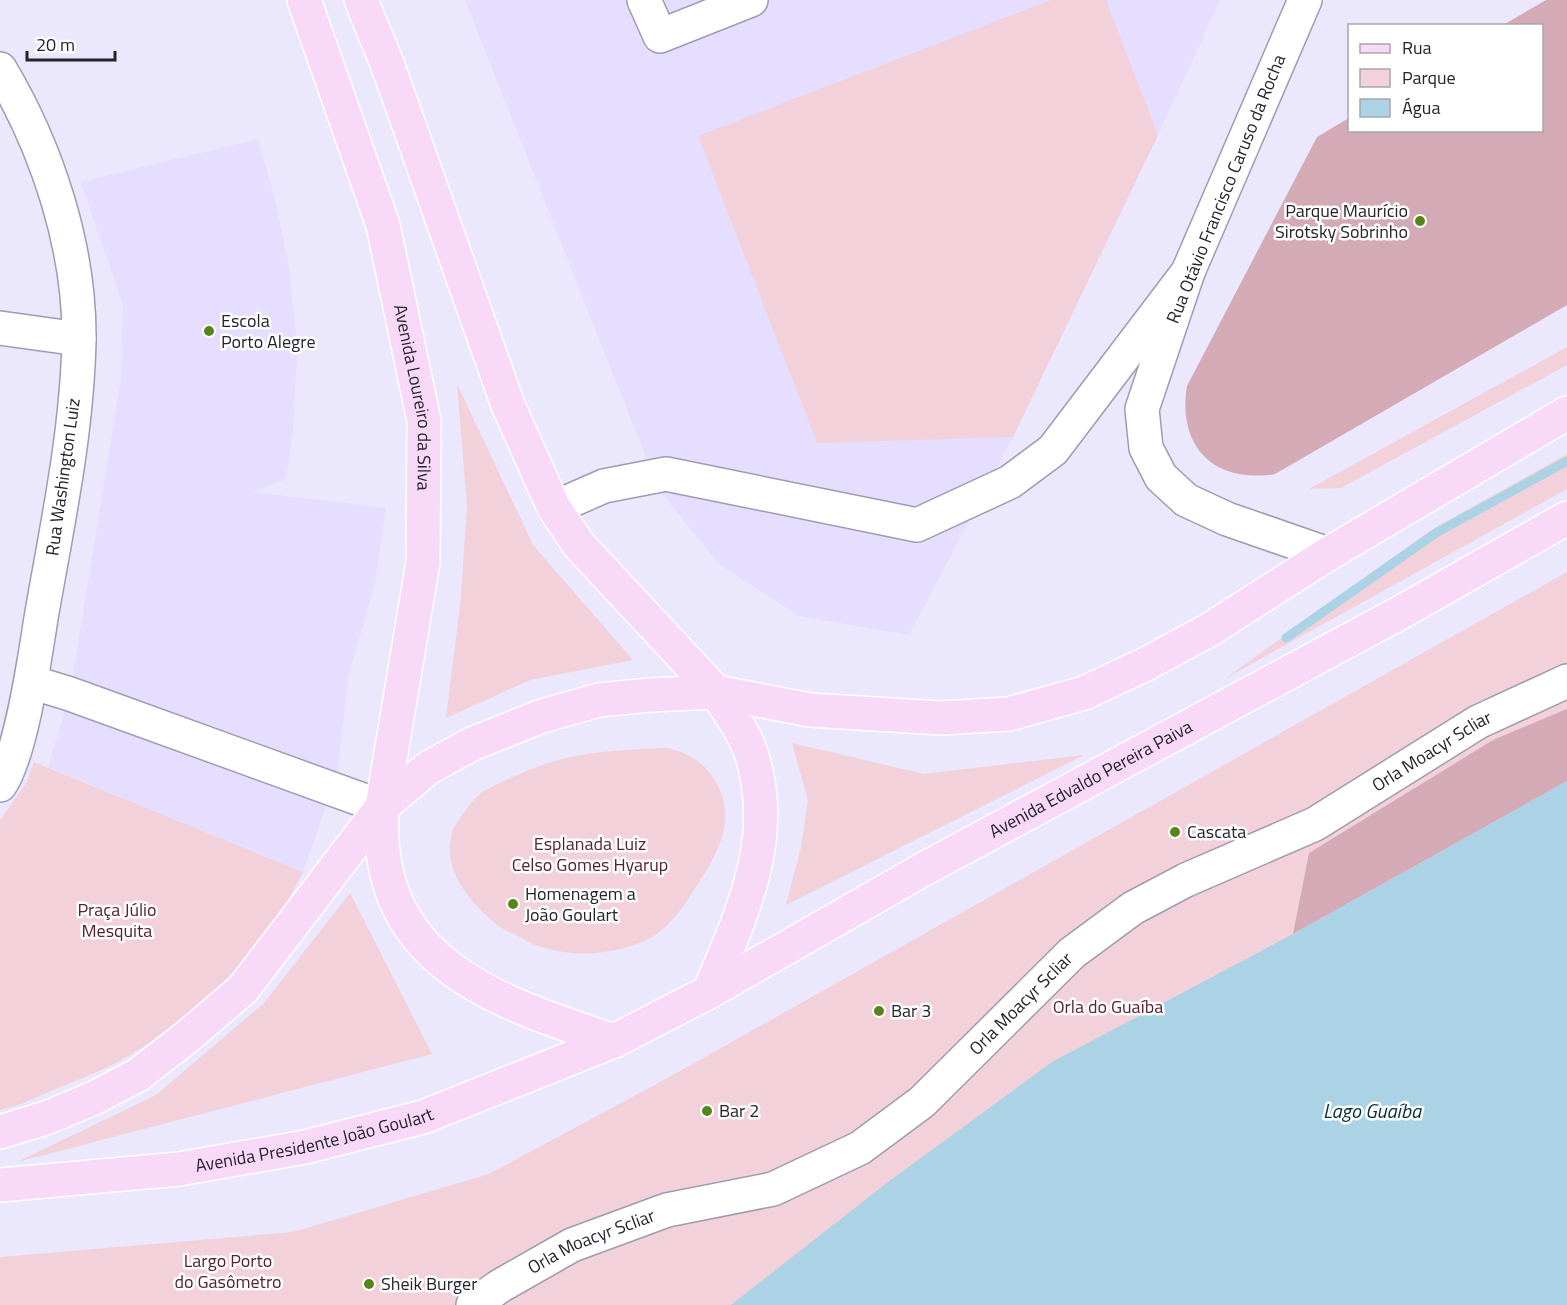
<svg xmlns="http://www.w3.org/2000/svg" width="1567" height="1305" font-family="'Titillium Web',sans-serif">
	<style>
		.built { fill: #e5deff }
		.green { fill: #f2d1da }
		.forest { fill: #d3aab5 }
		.water { fill: #abd2e5 }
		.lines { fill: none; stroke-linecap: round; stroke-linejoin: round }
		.stream { stroke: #abd2e5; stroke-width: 9 }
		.minor-casing { stroke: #a09bb2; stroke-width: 36 }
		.major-casing { stroke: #fff; stroke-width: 36 }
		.minor { stroke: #fff; stroke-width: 33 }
		.major { stroke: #f8d9f8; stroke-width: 33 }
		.poi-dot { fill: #568619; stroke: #fff; stroke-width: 2 }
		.labels { text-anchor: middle; stroke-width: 5; stroke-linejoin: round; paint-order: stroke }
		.street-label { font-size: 18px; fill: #25232c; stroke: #fff }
		.poi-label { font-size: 18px; fill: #25232c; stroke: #fff; text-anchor: start }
		.park-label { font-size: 18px; fill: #562234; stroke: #fff }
		.water-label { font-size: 20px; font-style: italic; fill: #0a2e3c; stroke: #fff }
	</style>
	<rect width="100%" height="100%" fill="#ebe7fc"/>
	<path class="built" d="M465,0H1220L1158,135L1013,437L909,635L799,616L719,564L659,490Z
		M258,139L276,204L290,273L297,351L293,431L286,479L251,492L386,508L375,583L348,678L338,771L303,872L48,767L70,694L121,378L123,306L81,182Z"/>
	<path class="green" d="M1051,0H1106L1158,135L1013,437L817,443L698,136Z
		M1567,347V365L1341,488L1309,489Z
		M457,384L533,545L633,660L530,680L446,718L460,607L467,506Z
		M1567,454V489L1226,678L1431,530Z
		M1567,572V835L788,1305H0V1257L293,1232L489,1174L673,1075Z
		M792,743L924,774L1084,755L786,905L801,847L808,800Z
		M667,748C690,754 701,760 714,779C739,817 718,853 696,887C684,906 669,929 648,939C611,957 561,959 525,940C515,934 502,930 494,922C464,898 433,855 460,818C466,809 475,797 484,791C505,780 532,768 555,761C588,751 633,749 667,748Z
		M34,762L303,872C267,947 201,1012 130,1055C107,1069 80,1079 55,1089C37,1097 19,1106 0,1110V820L27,782Z
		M350,893L432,1054L17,1162L156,1095L264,1003Z"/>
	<path class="forest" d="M1546,0H1567V305L1275,474C1214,484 1177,447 1187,386L1317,137L1349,118L1350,130H1542V26L1503,25Z
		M1567,709V781L1293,934L1309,853L1493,740Z"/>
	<path class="water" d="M1567,781V1305H731L888,1182L1052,1062L1293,934Z"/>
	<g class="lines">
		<path class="stream" d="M1286,638L1436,533L1567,461"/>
		<defs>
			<g id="minor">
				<path d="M644,0L660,36L751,0"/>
				<path d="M1305,0L1188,272L1142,409L1146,448L1161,477L1186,500L1227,519L1328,554"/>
				<path d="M0,69C47,148 80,247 79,340C77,434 57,526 41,618C35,657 21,755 0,785"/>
				<path d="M0,328L79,339"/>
				<path d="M554,508L604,486L666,474L917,525L1010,482L1053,450L1188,272"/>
				<path d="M31,682L70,694L382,807"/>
				<path id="s1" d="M473,1305L500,1286L572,1245L667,1210L773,1189L860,1148L922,1102L1072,953L1133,908L1186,880L1315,824L1478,722L1567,681"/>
			</g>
			<g id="major">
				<path id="s2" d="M304,0L383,225L424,421L423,562L382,807C372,962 492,1000 614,1041"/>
				<path d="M361,0L388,66L508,405L554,508L579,545L716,692C729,712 745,733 752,756C778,840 741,916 709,992"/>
				<path d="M0,1132L46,1118L94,1098L138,1075L188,1036L243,989L382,807L428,768L472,744L542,716L599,700L650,695L716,692L810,710L941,718L1009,714L1084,693L1146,664L1209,630L1328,554L1567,413"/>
				<path id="s3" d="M0,1185L179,1169L305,1147L423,1117L614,1041L709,992L922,870L1405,610L1567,518"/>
			</g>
		</defs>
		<use href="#minor" class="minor-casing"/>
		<use href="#major" class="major-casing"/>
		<use href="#minor" class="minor"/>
		<use href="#major" class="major"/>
	</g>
	<g class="poi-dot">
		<circle cx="1420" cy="221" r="6"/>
		<circle cx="209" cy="331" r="6"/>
		<circle cx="1175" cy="832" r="6"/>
		<circle cx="513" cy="904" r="6"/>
		<circle cx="879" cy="1011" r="6"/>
		<circle cx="707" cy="1111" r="6"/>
		<circle cx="369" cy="1284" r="6"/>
	</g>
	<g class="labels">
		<g class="street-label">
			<text transform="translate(1226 189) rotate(-68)" y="6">Rua Otávio Francisco Caruso da Rocha</text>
			<text dy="6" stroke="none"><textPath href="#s2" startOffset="414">Avenida Loureiro da Silva</textPath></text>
			<text transform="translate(63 477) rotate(-82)" y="6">Rua Washington Luiz</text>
			<text dy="6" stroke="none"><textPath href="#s1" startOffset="1124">Orla Moacyr Scliar</textPath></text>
			<text dy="6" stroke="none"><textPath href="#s3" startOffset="1179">Avenida Edvaldo Pereira Paiva</textPath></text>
			<text dy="6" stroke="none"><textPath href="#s1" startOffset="638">Orla Moacyr Scliar</textPath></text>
			<text dy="6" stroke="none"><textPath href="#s3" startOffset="318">Avenida Presidente João Goulart</textPath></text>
			<text dy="6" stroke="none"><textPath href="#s1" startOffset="135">Orla Moacyr Scliar</textPath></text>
		</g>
		<g class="poi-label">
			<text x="1408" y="217" text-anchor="end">Parque Maurício<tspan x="1408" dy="21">Sirotsky Sobrinho</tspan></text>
			<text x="221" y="327">Escola<tspan x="221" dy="21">Porto Alegre</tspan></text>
			<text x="1187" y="838">Cascata</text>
			<text x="525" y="900">Homenagem a<tspan x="525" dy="21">João Goulart</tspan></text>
			<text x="891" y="1017">Bar 3</text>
			<text x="719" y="1117">Bar 2</text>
			<text x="381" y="1290">Sheik Burger</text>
		</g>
		<g class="park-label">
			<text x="590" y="850">Esplanada Luiz<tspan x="590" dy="21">Celso Gomes Hyarup</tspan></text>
			<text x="117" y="916">Praça Júlio<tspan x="117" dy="21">Mesquita</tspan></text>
			<text x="1108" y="1013">Orla do Guaíba</text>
			<text x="228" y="1267">Largo Porto<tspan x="228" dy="21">do Gasômetro</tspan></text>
		</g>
		<g class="water-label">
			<text x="1372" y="1118">Lago Guaíba</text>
		</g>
	</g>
	<rect x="1348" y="24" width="195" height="108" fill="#ffffff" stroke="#a8a7ab" stroke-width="1.5"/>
	<rect x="1360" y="44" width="30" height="9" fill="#f8d9f8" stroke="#a8a7ab" stroke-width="1.5"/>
	<text x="1402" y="54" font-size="18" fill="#25232c">Rua</text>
	<rect x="1360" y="69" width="30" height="18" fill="#f2d1da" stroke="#a8a7ab" stroke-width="1.5"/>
	<text x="1402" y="84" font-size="18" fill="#25232c">Parque</text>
	<rect x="1360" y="99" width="30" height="18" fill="#abd2e5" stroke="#a8a7ab" stroke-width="1.5"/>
	<text x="1402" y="114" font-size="18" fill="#25232c">Água</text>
	<path d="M27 51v9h88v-9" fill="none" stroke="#25232c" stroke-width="3"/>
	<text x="36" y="51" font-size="18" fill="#25232c" stroke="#ffffff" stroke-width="4.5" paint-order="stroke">20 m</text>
</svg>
